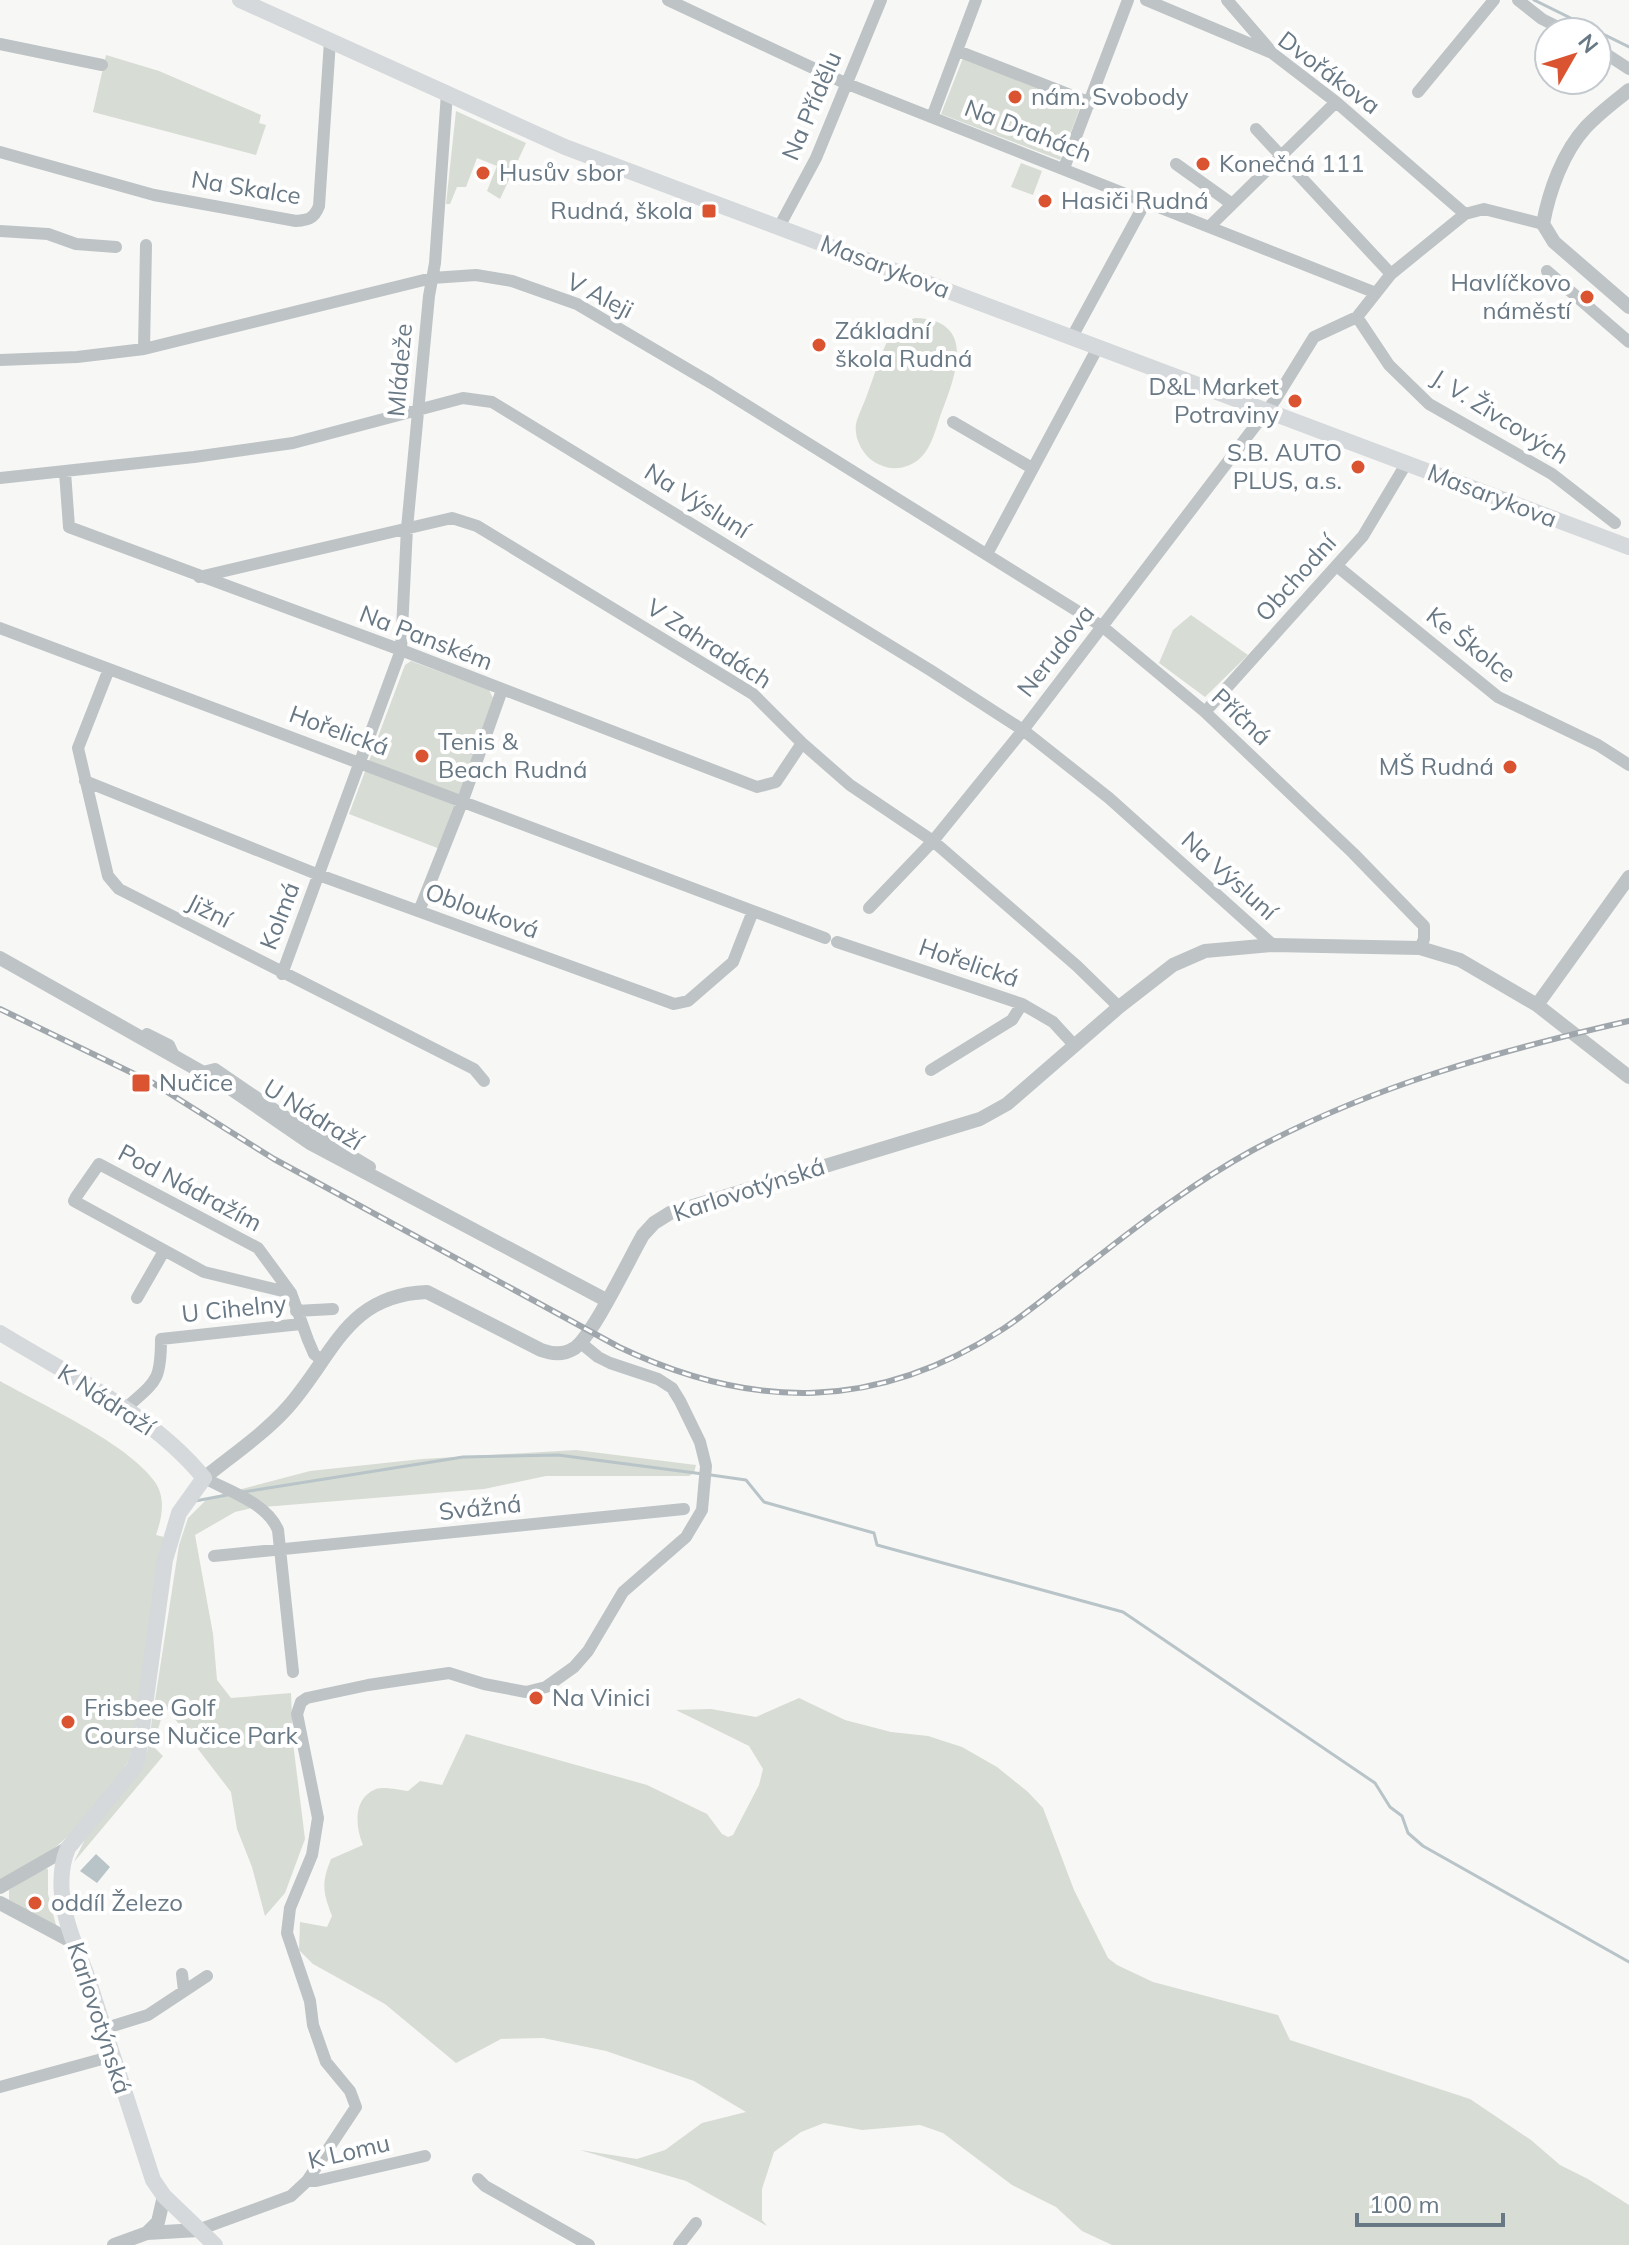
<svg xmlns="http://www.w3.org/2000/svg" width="1629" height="2245" font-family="Mulish,sans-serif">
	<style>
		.green { fill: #d7dcd4 }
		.water { fill: #b8c4c8 }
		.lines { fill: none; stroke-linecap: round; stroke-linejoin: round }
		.stream { stroke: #b8c4c8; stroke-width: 3 }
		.minor { stroke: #bec3c6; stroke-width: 12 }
		.tertiary { stroke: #bec3c6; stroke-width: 14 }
		.secondary { stroke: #d5d9dc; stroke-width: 16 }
		.rail-casing { stroke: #a0a7ac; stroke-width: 6 }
		.rail { stroke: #fff; stroke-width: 3; stroke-dasharray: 9; stroke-linecap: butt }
		.poi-dot { fill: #db5432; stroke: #fff; stroke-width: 3 }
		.labels { text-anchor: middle; stroke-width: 8; stroke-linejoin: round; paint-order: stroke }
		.street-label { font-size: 24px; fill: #687884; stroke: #fff }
		.poi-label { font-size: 24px; fill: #687884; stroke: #fff; text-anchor: start }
	</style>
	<rect width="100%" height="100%" fill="#f7f7f5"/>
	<path class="green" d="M106,55L159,71L261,115L259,123L266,125L256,155L93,112Z
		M963,58L1082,103L1060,160L941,114Z
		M456,111L526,143L500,199L487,191L497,166L477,158L466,187H457L450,204H446Z
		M1021,163L1042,171L1033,195L1011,187Z
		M915,318C977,320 956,374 942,411C936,427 932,449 918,460C906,469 892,471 878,464C864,457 854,440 856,424C858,415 864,404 867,395C875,374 881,352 892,332L902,323Z
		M1191,615L1248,655L1205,697L1159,663L1173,630Z
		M411,661L489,690L493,698L440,849L349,814L405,665Z
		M0,1381C44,1406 126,1442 155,1482C166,1498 162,1518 156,1535L164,1537L130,1758C117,1783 80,1827 58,1845C41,1859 19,1870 0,1882Z
		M576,1450L696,1465L694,1473L689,1476H546L484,1489L252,1508L235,1512L195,1535L213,1634L217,1680L231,1698L291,1693L293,1743L305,1839L285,1893L265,1916L252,1867L237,1829L231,1792L165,1706L153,1746L163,1756L74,1862L88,1833L147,1752L179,1545L188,1518L208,1498L310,1471L422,1459Z
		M799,1698L845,1720L891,1732L928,1736L962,1747L997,1767L1028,1792L1043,1808L1074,1890L1108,1958L1117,1965L1153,1982L1278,2015L1290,2040L1470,2099L1531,2140L1560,2165L1588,2179L1629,2205V2245H1112L1082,2231L1056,2207L1012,2185L943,2133L920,2125L862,2130L824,2123L801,2132L774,2152L762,2189V2220L767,2226L686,2181L580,2150L637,2159L665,2150L702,2123L746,2112L694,2081L606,2051L543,2038L501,2039L456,2063L385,2004L313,1964L299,1950L300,1922L327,1927L332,1916C323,1892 321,1884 331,1859L363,1845C355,1826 353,1798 376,1789C385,1786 399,1790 408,1791L420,1781L442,1785L466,1734L647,1785L707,1814L722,1834L728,1837L733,1835L759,1785L763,1769L749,1746L676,1710L711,1709L756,1717Z
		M45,1868L48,1869V1894L56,1925L55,1927L9,1900V1890Z"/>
	<path class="water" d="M96,1854L110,1867L97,1883L80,1871Z"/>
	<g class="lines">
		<path class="stream" d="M1534,0L1629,47
			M711,1475L746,1480L764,1502L874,1533L877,1545L1123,1612L1375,1783L1390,1807L1402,1816L1408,1833L1423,1846L1629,1962
			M243,1492L463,1457L558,1455L703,1474
			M195,1501L227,1495"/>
		<path class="minor" d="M668,0L845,83L1376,293
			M1146,0L1272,53L1336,102L1465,214
			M1227,0L1270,50
			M1518,0L1542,19L1568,32
			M0,44L102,65
			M1597,48L1629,69
			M958,51L1091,103
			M1418,92L1494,0
			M932,117L976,0
			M1256,129L1391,274
			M0,152L154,195L296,221C308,220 314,219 319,206L330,41
			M1176,164L1232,204
			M1064,168L1128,0
			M1210,226L1336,102
			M779,227L816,158L881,0
			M0,231L48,234L76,244L116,247
			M1547,271L1629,342
			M1357,317L1389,365L1429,404L1552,474L1615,523
			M1072,337L1146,201
			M144,349L146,245
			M0,360L77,357L144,349L432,278L476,275L512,281L577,304L711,383L1103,627L1205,712L1353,853L1424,926V939L1420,948
			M953,422L1032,468
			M65,472L69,527L401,650L757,787L776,782L802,743
			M0,478L194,457L293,443L463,398L492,402L930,670L1023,730L1109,798L1273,945
			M987,554L1098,347
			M1338,567L1498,697L1598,745L1629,765
			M199,577L452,518L477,526L753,694L802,743L850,785L933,841L1077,966L1119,1007
			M0,628L753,911
			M109,669L78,748L108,876L119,889L474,1069L484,1081
			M1205,712L1363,536L1406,464
			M85,781L319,875L674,1004L688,1001L733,962L753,911L825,938
			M869,908L933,841L1023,730L1275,400L1314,337L1357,317L1391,274L1465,214L1484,209L1543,224
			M419,911L463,800L502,690
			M837,942L1022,1004L1053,1022L1075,1046
			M282,974L401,650L407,528L429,296L435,263L447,93
			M147,1034L169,1045L174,1056
			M931,1070L1012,1020L1022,1004
			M203,1072L215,1069L281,1114L370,1167
			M291,1293L204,1272L74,1201L76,1197L99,1164L258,1248L291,1293L308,1340L314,1354L322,1360
			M137,1298L164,1251
			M296,1311L333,1309
			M125,1409C156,1381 161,1382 161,1339L301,1324
			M204,1478C229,1491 267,1503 278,1530L293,1672
			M214,1556L684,1509
			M182,1974L184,1991
			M103,2029L148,2015L207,1976
			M0,2087L113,2056
			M478,2179L485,2186L589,2245
			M307,2181H316L425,2156
			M198,2230L291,2196L307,2181L356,2107L350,2091L326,2062L313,2025L310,2001L287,1933L290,1908L312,1855L318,1818L297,1714L301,1702L307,1698L368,1685L449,1673L484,1684L526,1692L546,1687L574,1667L588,1651L623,1592L686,1537L702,1510L706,1466L700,1442L680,1401L672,1388L658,1379L610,1363L598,1357L581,1343
			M679,2245L696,2223"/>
		<path class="tertiary" d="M1629,90C1614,102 1599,113 1586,127C1563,152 1549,191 1543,224L1554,242L1629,307
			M0,958L230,1088L310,1143L606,1300
			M1537,1005L1629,877
			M204,1478C231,1456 264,1434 288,1407C334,1355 346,1295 427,1292L541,1350C552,1354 563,1355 573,1349C591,1340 630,1257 643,1235L654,1223L670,1213L980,1119L1007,1104L1119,1007L1173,965L1205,951L1273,945L1420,948L1460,960L1537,1005L1629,1077
			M0,1887L68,1848
			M0,1903L73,1942
			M147,2233L158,2222L164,2196
			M114,2245L147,2233L198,2230"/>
		<path class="secondary" d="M240,0L565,147L1629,547
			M0,1333C70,1376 152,1414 204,1478L179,1513L165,1560L138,1757L134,1768L68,1848C51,1888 70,1935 86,1973L153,2180L164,2196L215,2245"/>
		<defs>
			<path id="rail" d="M0,1009L153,1083L274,1159L619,1347C753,1411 877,1411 1003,1329C1033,1309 1061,1285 1090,1263C1142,1222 1195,1182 1253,1150C1372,1086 1498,1051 1629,1021"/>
		</defs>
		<use href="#rail" class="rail-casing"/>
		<use href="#rail" class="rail"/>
	</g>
	<g class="poi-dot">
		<circle cx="1015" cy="97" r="8"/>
		<circle cx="1203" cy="164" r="8"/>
		<circle cx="483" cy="173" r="8"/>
		<circle cx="1045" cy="201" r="8"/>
		<rect x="701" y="203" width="16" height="16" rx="4"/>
		<circle cx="1587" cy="297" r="8"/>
		<circle cx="819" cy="345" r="8"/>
		<circle cx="1295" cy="401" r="8"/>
		<circle cx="1358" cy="467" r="8"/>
		<circle cx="422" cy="756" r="8"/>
		<circle cx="1510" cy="767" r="8"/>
		<rect x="131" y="1073" width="20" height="20" rx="4"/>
		<circle cx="536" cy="1698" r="8"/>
		<circle cx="68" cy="1722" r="8"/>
		<circle cx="35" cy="1903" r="8"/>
	</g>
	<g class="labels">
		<g class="street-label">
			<text transform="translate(1329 73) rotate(37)" y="8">Dvořákova</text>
			<text transform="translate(812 106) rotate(-67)" y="8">Na Přídělu</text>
			<text transform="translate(1028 131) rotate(21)" y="8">Na Drahách</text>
			<text transform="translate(246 188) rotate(9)" y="8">Na Skalce</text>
			<text transform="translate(885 267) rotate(21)" y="8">Masarykova</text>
			<text transform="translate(600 296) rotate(27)" y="8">V Aleji</text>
			<text transform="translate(400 370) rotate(-85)" y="8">Mládeže</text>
			<text transform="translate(1500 417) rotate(32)" y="8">J. V. Živcových</text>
			<text transform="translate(1492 496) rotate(21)" y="8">Masarykova</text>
			<text transform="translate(697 501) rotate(32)" y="8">Na Výsluní</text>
			<text transform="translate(1296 578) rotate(-48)" y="8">Obchodní</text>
			<text transform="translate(426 638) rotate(21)" y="8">Na Panském</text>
			<text transform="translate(709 644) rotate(33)" y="8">V Zahradách</text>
			<text transform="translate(1471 645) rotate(38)" y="8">Ke Školce</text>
			<text transform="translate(1056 651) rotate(-52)" y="8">Nerudova</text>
			<text transform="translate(1241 717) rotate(43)" y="8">Příčná</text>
			<text transform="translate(339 731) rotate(20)" y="8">Hořelická</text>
			<text transform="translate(1229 876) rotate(42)" y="8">Na Výsluní</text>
			<text transform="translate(209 911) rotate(27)" y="8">Jižní</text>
			<text transform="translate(482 911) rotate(20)" y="8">Oblouková</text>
			<text transform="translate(280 916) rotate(-69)" y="8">Kolmá</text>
			<text transform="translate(969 963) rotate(19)" y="8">Hořelická</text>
			<text transform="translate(313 1115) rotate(32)" y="8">U Nádraží</text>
			<text transform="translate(190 1188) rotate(28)" y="8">Pod Nádražím</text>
			<text transform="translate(749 1190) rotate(-18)" y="8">Karlovotýnská</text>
			<text transform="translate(234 1309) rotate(-6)" y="8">U Cihelny</text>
			<text transform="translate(106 1400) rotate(33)" y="8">K Nádraží</text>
			<text transform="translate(480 1508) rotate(-6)" y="8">Svážná</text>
			<text transform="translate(99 2018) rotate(72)" y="8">Karlovotýnská</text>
			<text transform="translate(349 2152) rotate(-13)" y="8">K Lomu</text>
		</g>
		<g class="poi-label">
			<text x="1031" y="105">nám. Svobody</text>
			<text x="1219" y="172">Konečná 111</text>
			<text x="499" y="181">Husův sbor</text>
			<text x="1061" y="209">Hasiči Rudná</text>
			<text x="693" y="219" text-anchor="end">Rudná, škola</text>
			<text x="1571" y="291" text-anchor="end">Havlíčkovo<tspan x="1571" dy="28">náměstí</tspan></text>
			<text x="835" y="339">Základní<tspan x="835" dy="28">škola Rudná</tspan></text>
			<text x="1279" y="395" text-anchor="end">D&amp;L Market<tspan x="1279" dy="28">Potraviny</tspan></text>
			<text x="1342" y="461" text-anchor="end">S.B. AUTO<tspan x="1342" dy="28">PLUS, a.s.</tspan></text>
			<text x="438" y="750">Tenis &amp;<tspan x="438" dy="28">Beach Rudná</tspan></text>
			<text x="1494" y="775" text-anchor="end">MŠ Rudná</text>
			<text x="159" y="1091">Nučice</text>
			<text x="552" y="1706">Na Vinici</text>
			<text x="84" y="1716">Frisbee Golf<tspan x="84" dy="28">Course Nučice Park</tspan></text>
			<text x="51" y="1911">oddíl Železo</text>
		</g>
	</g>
	<g transform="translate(1573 56) rotate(51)"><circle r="38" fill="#ffffff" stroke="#c3c9ce" stroke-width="2"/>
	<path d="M0-6L14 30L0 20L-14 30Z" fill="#db5432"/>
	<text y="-12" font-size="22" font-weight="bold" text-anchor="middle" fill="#687884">N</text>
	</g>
	<path d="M1357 2213v12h146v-12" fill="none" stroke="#687884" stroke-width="4"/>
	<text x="1369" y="2213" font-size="24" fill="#687884" stroke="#ffffff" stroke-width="6" paint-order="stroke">100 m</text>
</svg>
